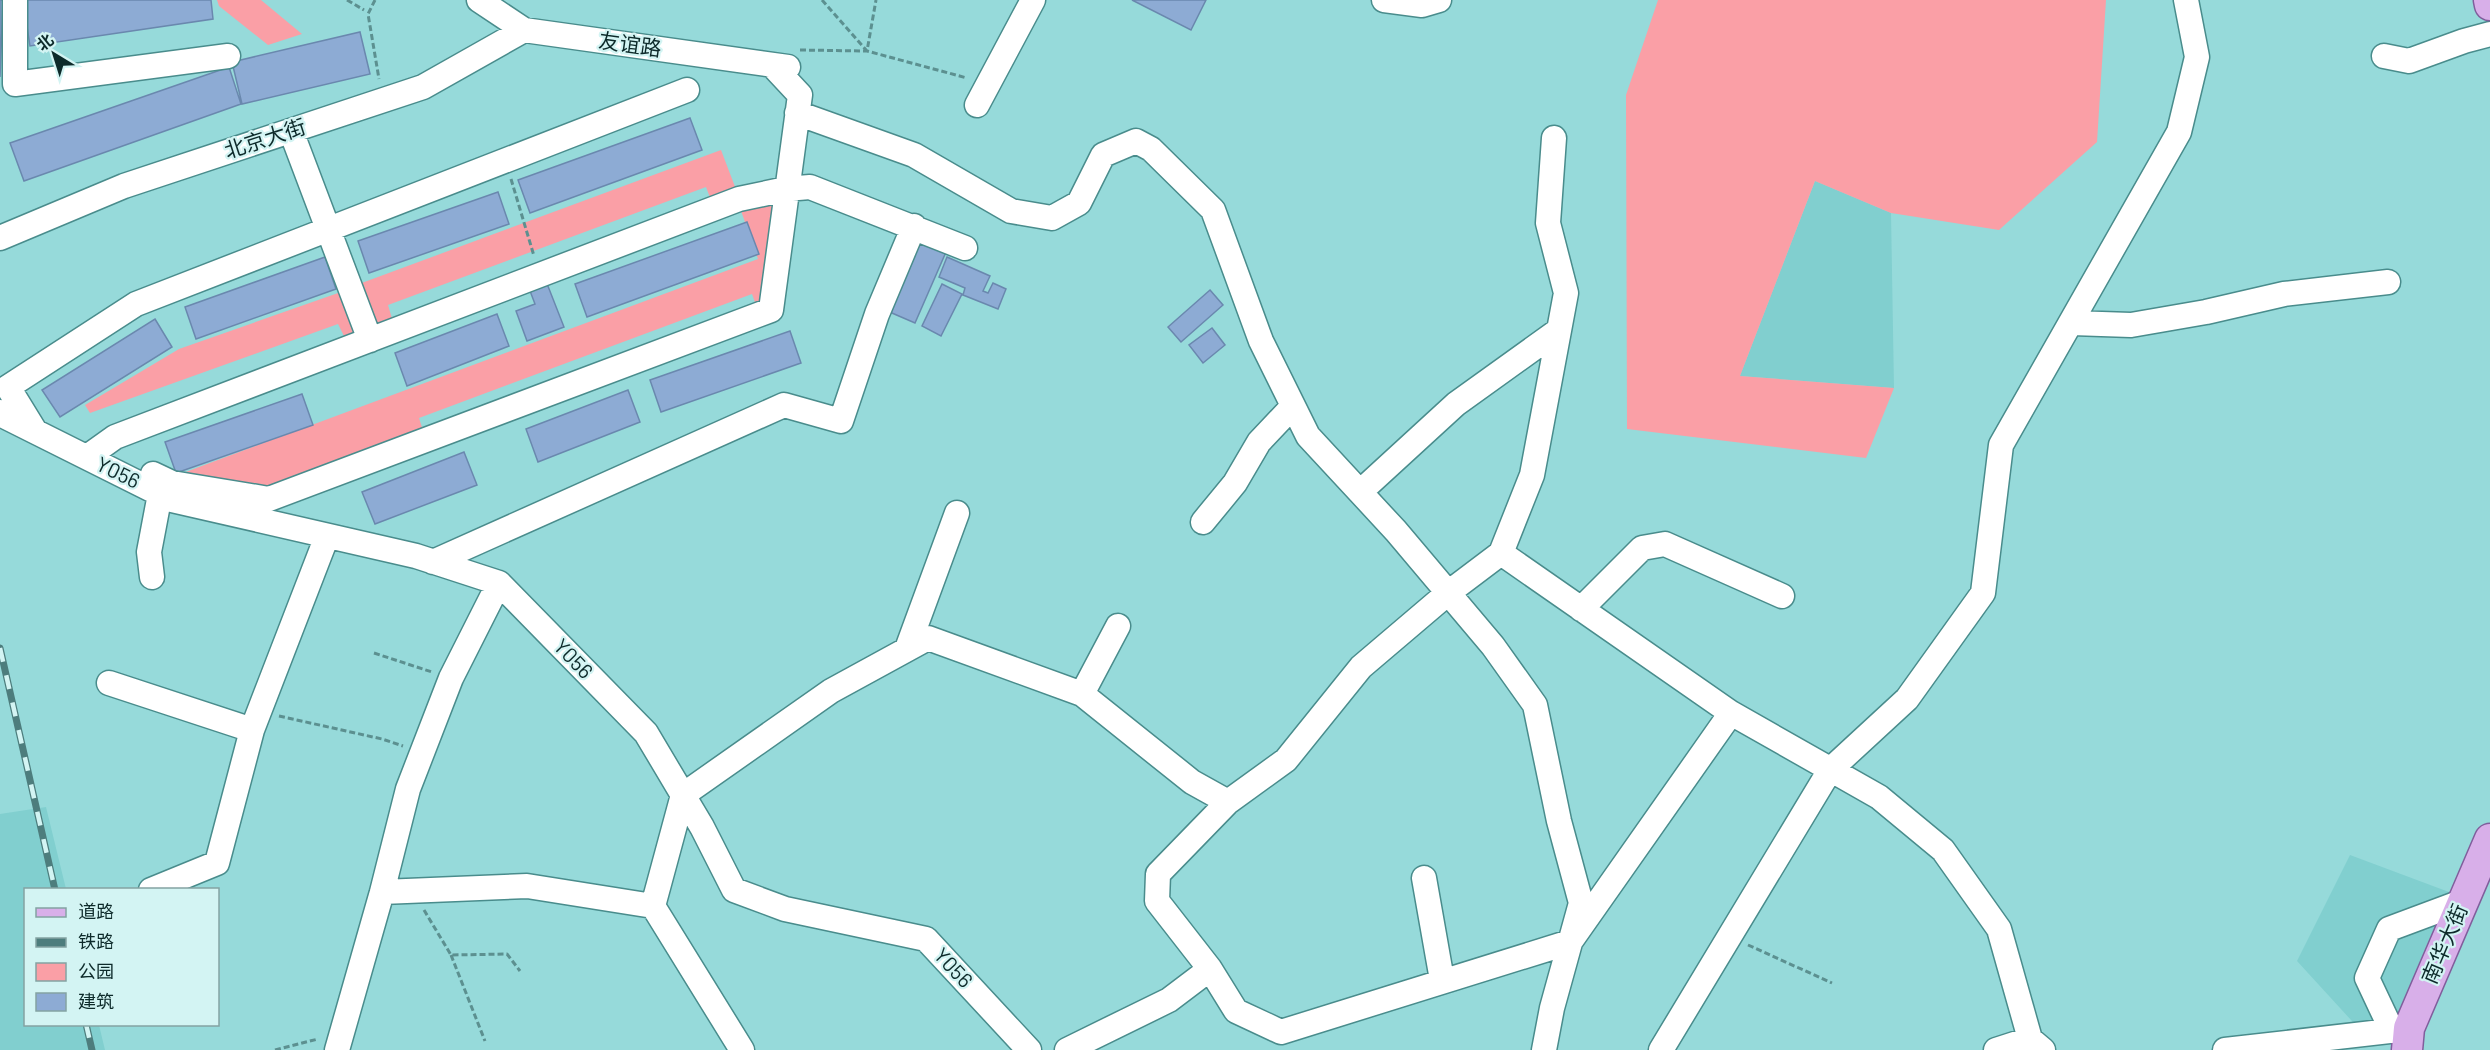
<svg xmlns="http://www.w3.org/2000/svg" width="2490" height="1050" font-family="Barlow,'Noto Sans SC',sans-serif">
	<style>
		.built { fill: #81cfcf }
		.green { fill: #fa9fa6 }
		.building { fill: #8dabd4; stroke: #6a88ae; stroke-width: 1.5 }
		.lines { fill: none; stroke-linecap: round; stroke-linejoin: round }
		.minor-casing { stroke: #498c8c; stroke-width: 27 }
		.major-casing { stroke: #805e9c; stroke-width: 33 }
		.path { stroke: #5c9090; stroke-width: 3; stroke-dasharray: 6 3; stroke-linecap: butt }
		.minor { stroke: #fff; stroke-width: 24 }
		.major { stroke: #d8afe9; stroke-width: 30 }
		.rail-casing { stroke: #4d7d7d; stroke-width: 7 }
		.rail { stroke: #d3f4f3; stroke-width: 4.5; stroke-dasharray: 14; stroke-linecap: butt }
		.labels { text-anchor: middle; stroke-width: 4.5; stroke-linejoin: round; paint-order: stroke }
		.street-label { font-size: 21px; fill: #0d2a2a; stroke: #d3f4f3 }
	</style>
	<rect width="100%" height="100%" fill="#96dada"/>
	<path class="built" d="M1815,181L1891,213L1894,388L1740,376Z
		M46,807L66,889L26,890V1024L99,1025L105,1050H0V814Z
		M2350,855L2449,892L2400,1014L2373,1044L2297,961Z"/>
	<path class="green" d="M217,0H261L302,34L268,45L219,6Z
		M1658,0H2106L2097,142L1999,230L1891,213L1815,181L1740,376L1894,388L1866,458L1627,429L1626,95Z
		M721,150L737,192L711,200L706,187L388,305L393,322L382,325L373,322L359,284Z
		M771,201L776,207L765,293L757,308L752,294L419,418L424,434L268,494L175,476L758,259L740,208Z
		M341,292L354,331L346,340L338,324L90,413L85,405L179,349Z"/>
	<path class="building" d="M0,0H3L0,77Z
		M23,0H211L213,19L30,46Z
		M1132,0H1206L1191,30Z
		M360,32L370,74L242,104L232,62Z
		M229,67L241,104L24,181L10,143Z
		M690,118L702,150L530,213L518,180Z
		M498,192L509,224L369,273L358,241Z
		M747,222L759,254L587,317L575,284Z
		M916,239L946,252L915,323L885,310Z
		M325,257L336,289L196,339L185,307Z
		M947,257L990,276L983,291L988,293L993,283L1006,289L998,309L963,295L965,288L939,277Z
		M544,276L564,327L527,341L516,311L535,304L527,283Z
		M942,284L962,294L941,336L922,326Z
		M1210,290L1223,305L1181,342L1168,327Z
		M497,314L509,346L407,386L395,353Z
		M155,319L172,347L60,417L42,390Z
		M1212,328L1225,345L1203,363L1189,345Z
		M790,331L801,363L661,412L650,380Z
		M628,390L640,422L538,462L526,429Z
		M302,394L313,425L176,473L165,442Z
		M464,452L477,485L375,524L362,492Z"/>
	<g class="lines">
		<defs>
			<path id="minor" d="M15,0V84L228,56
				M479,0L524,30L788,67
				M1384,0L1422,5L1439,0
				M2384,56L2409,61L2464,41L2490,34
				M977,105L1033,0
				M797,113L914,155L1011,211L1052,218L1079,203L1103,155L1136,141L1151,149L1213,210L1261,341L1308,436L1396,531L1493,646L1535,705L1559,821L1581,903L1552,1008L1544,1050
				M291,131L370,340
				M0,238L124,186L423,87L524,30
				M2072,323L2131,325L2206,312L2284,294L2388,282
				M0,412L2,415L172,500L416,556L499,583L646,733L702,827L734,890L785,909L926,939L1029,1050
				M35,431L8,387L136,304L687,90
				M87,457L115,437L739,199L786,189L810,187L965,248
				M153,474L172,483L269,499L771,310L800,95L772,65
				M1360,492L1456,404L1559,330
				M1203,522L1235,483L1259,442L1293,406
				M1501,553L1731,713L1879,797L1943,850L1999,929L2030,1039L2043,1050
				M433,562L784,405L841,421L877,314L914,226
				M152,577L149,552L160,494
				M1581,609L1642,548L1665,544L1782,596
				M907,649L957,513
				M109,683L252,730
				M1082,694L1118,626
				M1424,878L1442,980
				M151,890L217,863L252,730L327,536
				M382,892L527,886L653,906L683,795L831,691L928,638L1082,694L1192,782L1228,802L1286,760L1361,667L1448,593L1501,553L1532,475L1566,293L1548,223L1554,138
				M653,906L742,1050
				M1210,969L1236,1011L1281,1032L1570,942L1731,713
				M2392,1031L2367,978L2389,929L2464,901
				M337,1050L382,892L408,789L451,678L499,583
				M1067,1050L1169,1000L1210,969L1157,901L1158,874L1228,802
				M1661,1050L1830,770L1907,699L1983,593L2001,445L2179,132L2197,57L2186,0
				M1996,1050L2030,1039
				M2225,1050L2407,1029"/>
			<path id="major" d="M2489,0L2490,5
				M2407,1050L2409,1028L2490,839"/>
		</defs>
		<use href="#minor" class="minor-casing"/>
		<use href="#major" class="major-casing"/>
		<path class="path" d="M347,0L364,10
			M375,0L368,14L379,79
			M822,0L867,51L876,0
			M800,50L867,51L967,78
			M511,179L534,256
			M374,653L432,672
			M279,716L382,739L403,746
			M424,910L451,955L507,954L520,971
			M1748,945L1832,983
			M451,955L485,1041
			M275,1050L318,1039"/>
		<use href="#minor" class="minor"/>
		<use href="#major" class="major"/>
		<defs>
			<path id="rail" d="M0,648L55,890
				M86,1024L92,1050"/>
		</defs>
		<use href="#rail" class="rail-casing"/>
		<use href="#rail" class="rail"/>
	</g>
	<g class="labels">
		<g class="street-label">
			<text transform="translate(630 45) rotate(8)" y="7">友谊路</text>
			<text transform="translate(265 139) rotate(-18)" y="7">北京大街</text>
			<text transform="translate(118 473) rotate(26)" y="7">Y056</text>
			<text transform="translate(573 659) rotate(46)" y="7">Y056</text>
			<text transform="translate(2445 944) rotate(-67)" y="7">南华大街</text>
			<text transform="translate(953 968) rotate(47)" y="7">Y056</text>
		</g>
	</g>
	<rect x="24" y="888" width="195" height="138" fill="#d3f4f3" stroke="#84a3a3" stroke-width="1.5"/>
	<rect x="36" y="908" width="30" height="9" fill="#d8afe9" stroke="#84a3a3" stroke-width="1.5"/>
	<text x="78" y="918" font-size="18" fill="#0d2a2a">道路</text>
	<rect x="36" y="938" width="30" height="9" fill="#4d7d7d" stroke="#84a3a3" stroke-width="1.5"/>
	<text x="78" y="948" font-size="18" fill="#0d2a2a">铁路</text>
	<rect x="36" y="963" width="30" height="18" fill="#fa9fa6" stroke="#84a3a3" stroke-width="1.5"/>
	<text x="78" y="978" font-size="18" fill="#0d2a2a">公园</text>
	<rect x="36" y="993" width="30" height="18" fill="#8dabd4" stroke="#84a3a3" stroke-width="1.5"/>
	<text x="78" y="1008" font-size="18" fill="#0d2a2a">建筑</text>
	<g transform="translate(54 54) rotate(322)" stroke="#d3f4f3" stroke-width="4.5" paint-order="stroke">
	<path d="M0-4.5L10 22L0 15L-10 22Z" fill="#0d2a2a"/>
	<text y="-9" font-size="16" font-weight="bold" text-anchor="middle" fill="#0d2a2a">北</text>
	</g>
</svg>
